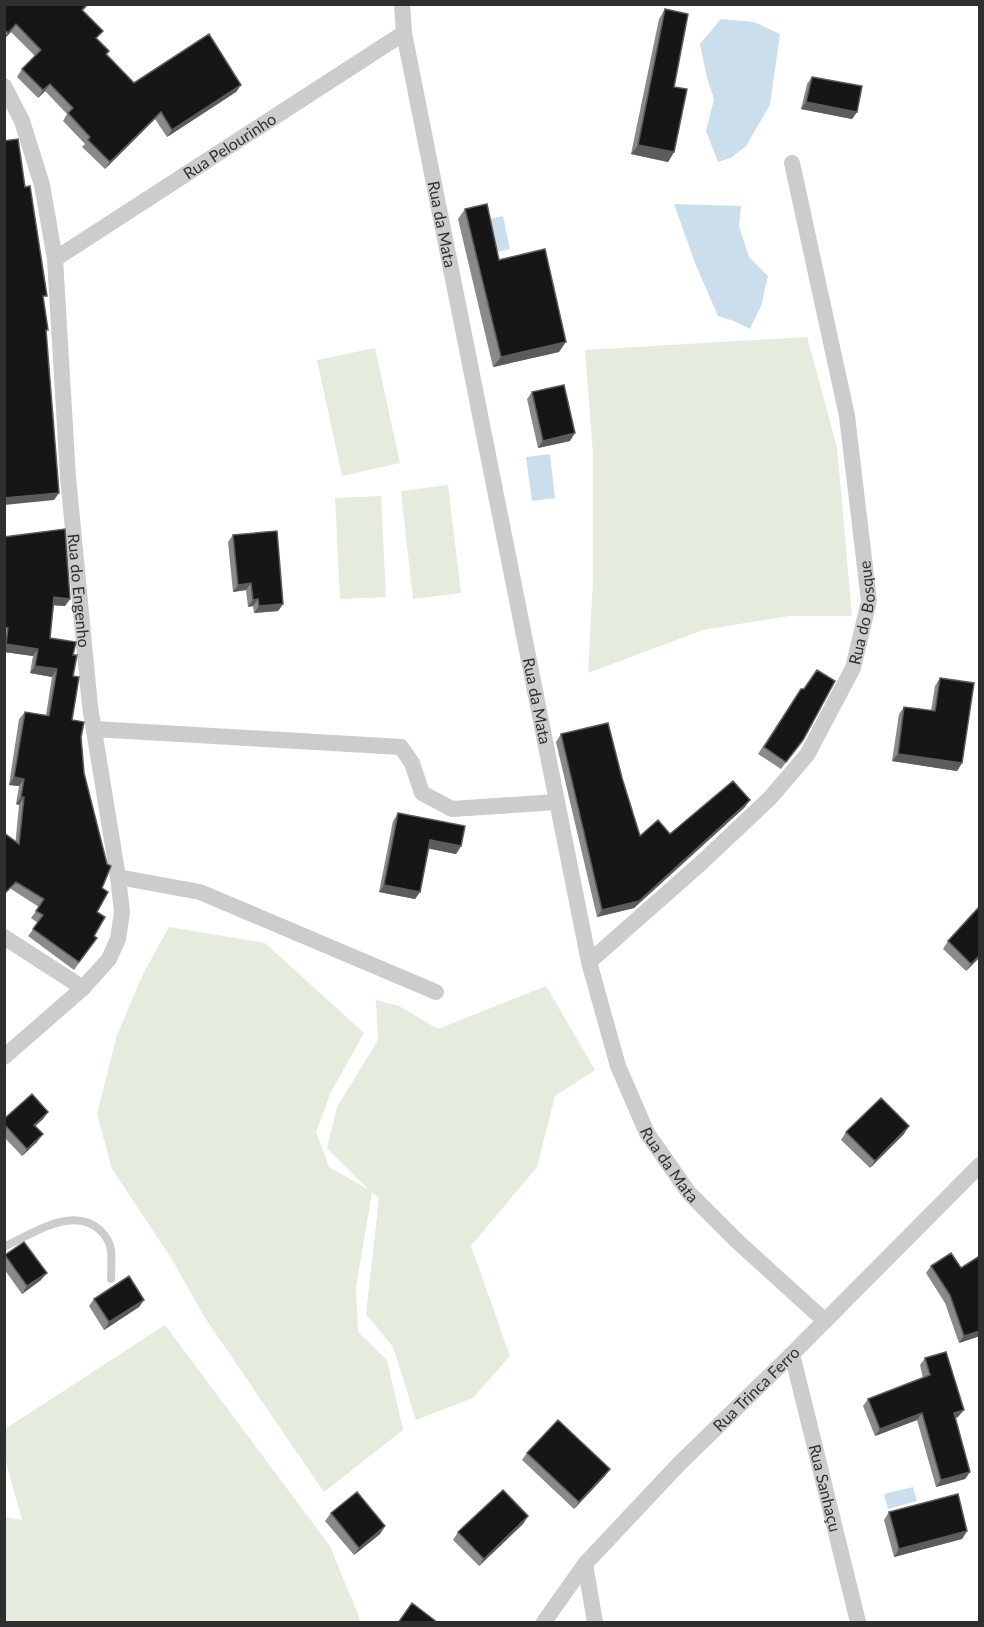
<svg xmlns="http://www.w3.org/2000/svg" width="984" height="1627" font-family="Lato,sans-serif">
	<style>
		.green { fill: #e5ecdd }
		.water { fill: #cadfeb }
		.lines { fill: none; stroke-linecap: round; stroke-linejoin: round }
		.lane { stroke: #ccc; stroke-width: 8 }
		.street { stroke: #ccc; stroke-width: 16 }
		.wall { fill: #8a8a8a }
		.shaded-wall { fill: #5c5c5c }
		.building { fill: #161616; stroke: #5c5c5c; stroke-width: 1.5 }
		.labels { text-anchor: middle; stroke-width: 6; stroke-linejoin: round; paint-order: stroke }
		.street-label { font-size: 16px; fill: #2f2f2f; stroke: #fff }
	</style>
	<rect width="100%" height="100%" fill="#fff"/>
	<path class="green" d="M807,337L837,447L852,616H789L703,630L588,673L593,580V454L585,350Z
		M375,348L400,463L342,476L317,360Z
		M448,485L461,593L413,599L401,491Z
		M381,496L386,597L340,599L335,498Z
		M169,927L265,943L364,1033L331,1092L316,1132L329,1167L369,1190L327,1148L337,1107L378,1040L376,1000L399,1006L438,1029L546,986L595,1070L555,1096L537,1167L471,1246L510,1356L473,1398L416,1420L393,1347L366,1314L379,1198L372,1192L356,1288L358,1332L387,1360L403,1430L324,1492L205,1318L173,1261L112,1169L97,1114L117,1035L143,974Z
		M165,1325L330,1546L361,1622H5V1517L22,1520L5,1459V1429Z"/>
	<path class="water" d="M721,19L754,22L780,34L770,105L746,146L731,158L718,162L706,131L714,99L707,78L700,44Z
		M674,204L741,206L739,226L749,257L768,276L761,306L750,329L734,321L718,316L695,263Z
		M503,216L510,249L497,252L490,219Z
		M550,454L555,498L532,501L526,457Z
		M913,1487L917,1501L888,1509L884,1494Z"/>
	<g class="lines">
		<path class="lane" d="M4,1247C31,1234 73,1205 100,1230C105,1235 110,1243 111,1250C112,1259 111,1270 111,1279"/>
		<g class="street">
			<path id="s1" d="M402,4L404,33L589,962L618,1066L647,1133L689,1193L738,1242L825,1321"/>
			<path id="s2" d="M4,86L22,121L42,185L55,259L68,477L90,706L118,877L122,912L118,939L109,959L83,988L4,1057"/>
			<path id="s3" d="M55,259L404,33"/>
			<path d="M94,729L401,747L412,763L422,793L452,809L557,802"/>
			<path d="M118,877L200,892L436,992"/>
			<path d="M4,937L83,988"/>
			<path id="s4" d="M589,962L700,864L770,798L807,755L853,668L869,601L847,416L792,163"/>
			<path id="s5" d="M792,1354L858,1622"/>
			<path d="M585,1564L595,1622"/>
			<path id="s6" d="M544,1622L585,1564L679,1464L792,1354L980,1165"/>
		</g>
	</g>
	<path class="wall" d="M4,4H88L83,11L97,39L109,51L107,55L134,83L241,85L236,92L167,137L155,119L105,169L82,147L85,144L63,121L67,114L45,91L38,98L17,77L22,69L35,56L11,32L4,39Z
		M665,9L674,87V152L668,162L631,154L659,19Z
		M812,77L857,112L852,119L801,109L807,84Z
		M465,209L499,260L559,352L493,367L458,219Z
		M532,392L570,441L538,448L527,399Z
		M233,535L283,604L278,611L254,613L253,606L248,607L246,590L233,592L228,542Z
		M4,537L70,599L65,606L54,605L50,638L73,655L72,720L81,737L84,773L102,888L94,936L97,938L74,970L28,936L38,923L31,918L39,907L11,889L19,805L16,804L19,786L9,785L19,719L25,712L46,715L52,677L30,673L33,656L4,652Z
		M940,678L962,763L957,771L892,761L899,714L904,707L931,711L935,686Z
		M796,696L803,740L781,769L758,754Z
		M561,734L622,778L640,836L670,834L745,807L634,908L597,917L556,742Z
		M398,813L461,846L456,854L429,848L420,892L415,899L379,892L393,821Z
		M980,906V957L966,971L943,949L948,941Z
		M48,1112L43,1119L35,1126L37,1142L22,1156L4,1137V1119Z
		M846,1132L904,1134L870,1168L841,1140Z
		M5,1255L41,1280L22,1294L4,1269Z
		M931,1266L961,1268L980,1336L959,1343L945,1303L926,1273Z
		M94,1299L144,1300L139,1307L104,1330L89,1306Z
		M925,1358L958,1417L955,1418L970,1472L965,1479L936,1487L917,1420L875,1436L863,1406L868,1399L923,1378L920,1365Z
		M527,1453L610,1469L605,1476L574,1509L522,1460Z
		M889,1512L967,1531L962,1539L894,1557L884,1520Z
		M331,1513L385,1526L380,1534L354,1555L325,1521Z
		M528,1516L523,1524L479,1566L453,1540L458,1532Z"/>
	<path class="shaded-wall" d="M16,24L11,32L4,39L8,33Z
		M50,84L45,91L38,98L43,90Z
		M241,85L236,92L167,137L172,130Z
		M806,102L857,112L852,119L801,109Z
		M161,112L155,119L105,169L110,162Z
		M638,145L674,152L668,162L631,154Z
		M566,342L559,352L493,367L501,357Z
		M575,433L570,441L538,448L543,441Z
		M59,493L54,500L4,505V498Z
		M251,583L246,590L233,592L238,585Z
		M54,597L70,599L65,606L49,605Z
		M258,599L253,606L248,607L253,600Z
		M283,604L278,611L254,613L259,606Z
		M6,644L38,649L33,656L4,652V645Z
		M35,666L57,669L52,677L30,673Z
		M898,754L962,763L957,771L892,761Z
		M14,777L24,779L19,786L9,785Z
		M21,797H24L19,805L16,804Z
		M750,800L745,807L634,908L597,917L602,910Z
		M430,840L461,846L456,854L425,848Z
		M384,885L420,892L415,899L379,892Z
		M980,955V957L966,971L971,964Z
		M48,1112L43,1119L29,1132L34,1125Z
		M909,1126L904,1134L870,1168L875,1161Z
		M43,1134L37,1142L22,1156L27,1149Z
		M47,1273L41,1280L22,1294L27,1286Z
		M144,1300L139,1307L104,1330L109,1322Z
		M980,1331V1336L959,1343L964,1336Z
		M964,1410L958,1417L949,1420L954,1413Z
		M922,1413L917,1420L875,1436L880,1429Z
		M610,1469L605,1476L574,1509L579,1502Z
		M970,1472L965,1479L936,1487L941,1480Z
		M528,1516L523,1524L479,1566L484,1559Z
		M385,1526L380,1534L354,1555L359,1548Z
		M967,1531L962,1539L894,1557L899,1549Z"/>
	<path class="building" d="M4,4H88L82,10L103,31L96,38L109,51L106,54L134,83L209,34L241,85L172,130L161,112L110,162L88,140L90,137L68,113L73,108L50,84L43,90L22,69L41,50L16,24L8,33L4,29Z
		M665,9L688,14L674,87L687,89L674,152L638,145Z
		M812,77L862,86L857,112L806,102Z
		M18,139L25,187L30,186L47,296H43L48,330H46L59,493L4,498V141Z
		M487,204L499,260L545,249L566,342L501,357L465,209Z
		M564,385L575,433L543,441L532,392Z
		M65,529L70,599L54,597L50,638L76,642L73,655H77L73,676L79,677L72,720L84,722L81,737L84,773L107,864L111,866L102,888L108,892L97,912L105,917L94,936L97,938L79,962L33,929L43,915L36,911L44,899L16,882L4,894V833L19,844L24,797H21L24,779L14,777L25,712L49,716L57,669L35,666L38,649L6,644L8,628L4,627V537Z
		M277,531L283,604L259,606L258,599L253,600L251,583L238,585L233,535Z
		M817,670L835,681L803,740L786,762L764,747L801,689H804Z
		M940,678L974,683L962,763L898,754L904,707L935,711Z
		M608,723L622,778L640,836L658,820L670,834L733,781L750,800L639,901L602,910L561,734Z
		M398,813L465,826L461,846L430,840L420,892L384,885Z
		M980,906V955L971,964L948,941Z
		M32,1094L48,1112L34,1125L43,1134L27,1149L4,1124V1119Z
		M881,1098L909,1126L875,1161L846,1132Z
		M24,1242L47,1273L27,1286L5,1255Z
		M951,1253L961,1268L978,1257L980,1260V1331L964,1336L950,1295L931,1266Z
		M129,1276L144,1300L109,1322L94,1299Z
		M946,1352L964,1410L954,1413L970,1472L941,1480L922,1413L880,1429L868,1399L930,1375L925,1358Z
		M558,1420L610,1469L579,1502L527,1453Z
		M503,1490L528,1516L484,1559L458,1532Z
		M357,1492L385,1526L359,1548L331,1513Z
		M958,1494L967,1531L899,1549L889,1512Z
		M412,1603L438,1623H398Z"/>
	<g class="labels">
		<g class="street-label">
			<text dy="6" stroke="none"><textPath href="#s3" startOffset="208">Rua Pelourinho</textPath></text>
			<text dy="6" stroke="none"><textPath href="#s1" startOffset="224">Rua da Mata</textPath></text>
			<text dy="6" stroke="none"><textPath href="#s2" startOffset="514">Rua do Engenho</textPath></text>
			<text dy="6" stroke="none"><textPath href="#s4" startOffset="456">Rua do Bosque</textPath></text>
			<text dy="6" stroke="none"><textPath href="#s1" startOffset="710">Rua da Mata</textPath></text>
			<text dy="6" stroke="none"><textPath href="#s1" startOffset="1196">Rua da Mata</textPath></text>
			<text dy="6" stroke="none"><textPath href="#s6" startOffset="316">Rua Trinca Ferro</textPath></text>
			<text dy="6" stroke="none"><textPath href="#s5" startOffset="138">Rua Sanhaçu</textPath></text>
		</g>
	</g>
	<rect width="984" height="1627" fill="none" stroke="#2f2f2f" stroke-width="12"/>
</svg>
